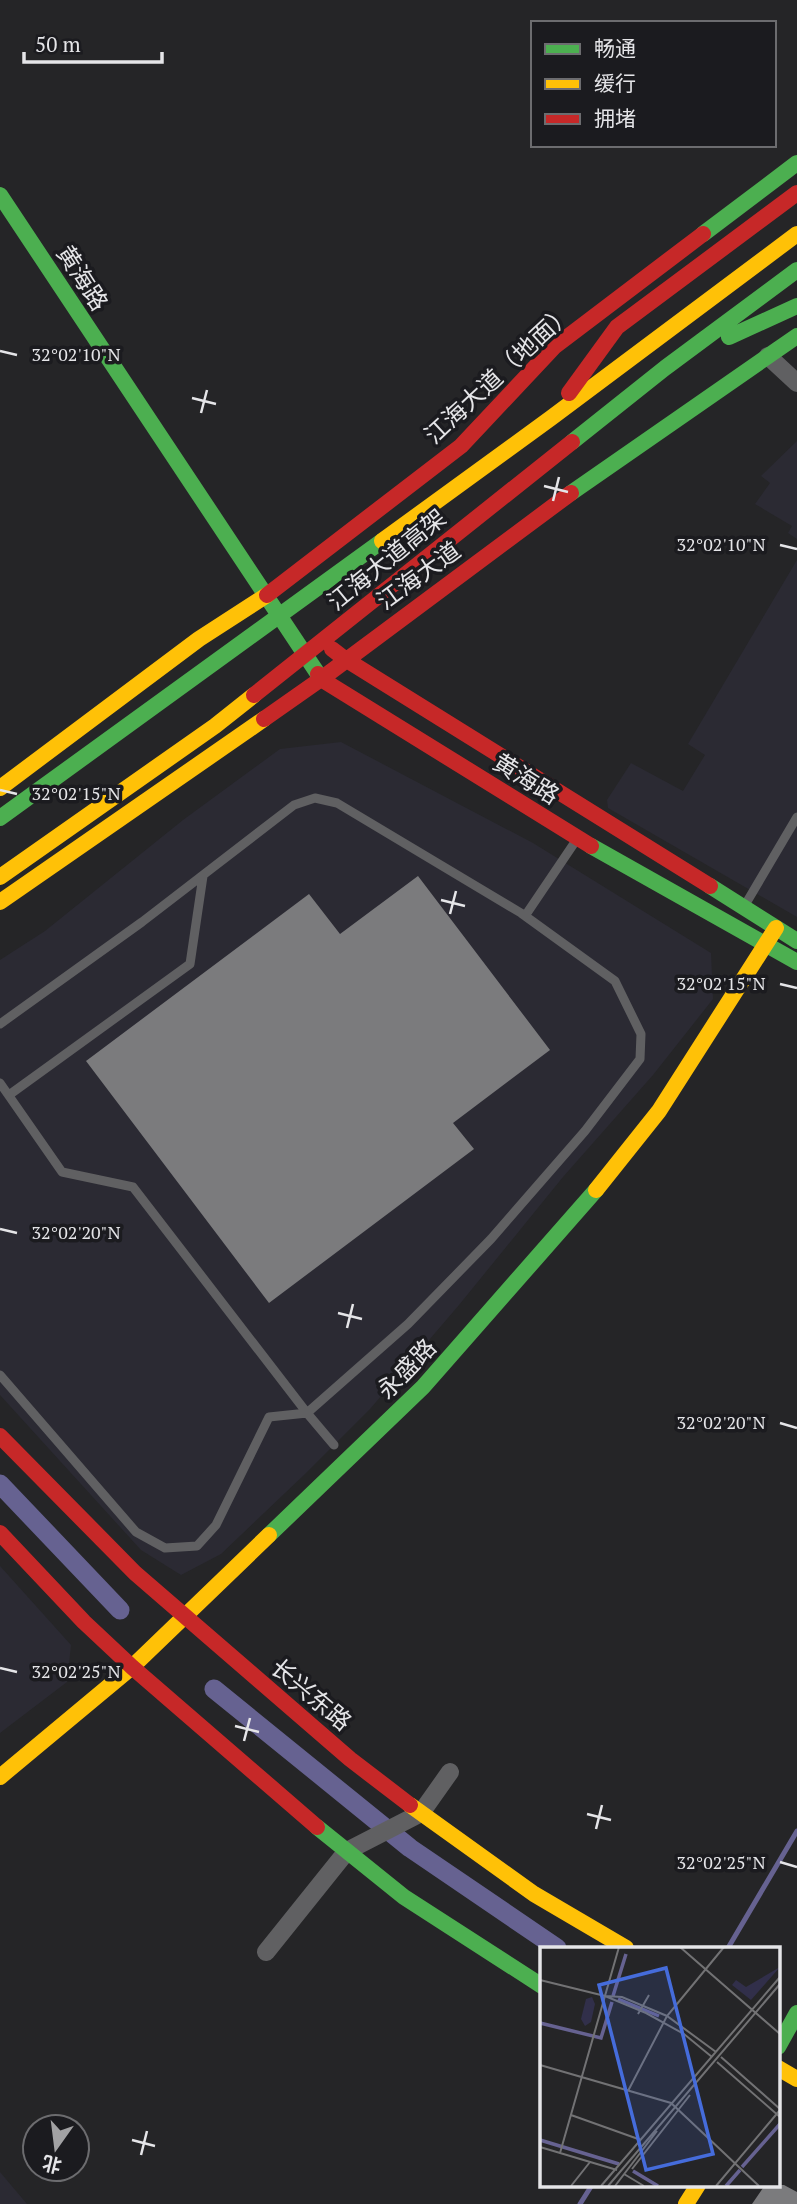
<svg xmlns="http://www.w3.org/2000/svg" width="797" height="2204" font-family="'PT Serif','Noto Sans SC',serif">
	<style>
		.built { fill: #2b2a33 }
		.lines { fill: none; stroke-linecap: round; stroke-linejoin: round }
		.stream { stroke: #666291; stroke-width: 5 }
		.canal { stroke: #666291; stroke-width: 19 }
		.building { fill: #7b7b7d }
		.lane { stroke: #606062; stroke-width: 9 }
		.street { stroke: #606062; stroke-width: 18 }
		.fast { stroke: #4caf50; stroke-width: 16 }
		.slow { stroke: #ffc107; stroke-width: 16 }
		.jam { stroke: #c62828; stroke-width: 16 }
		.ticks { fill: none; stroke: #e5e5e8; stroke-width: 2.5 }
		.labels { text-anchor: middle; stroke-width: 7; stroke-linejoin: round; paint-order: stroke }
		.street-label { font-size: 24px; fill: #e5e5e8; stroke: #1b1b1f }
		.inset-river { fill: none; stroke: #666291; stroke-width: 3.5 }
		.inset-road { fill: none; stroke: #727274; stroke-width: 2 }
		.view { fill: #456cdb; fill-opacity: 0.15; stroke: #456cdb; stroke-width: 3.5 }
		.inset-edge { fill: none; stroke: #e5e5e8; stroke-width: 3.5 }
		.ticks-label { font-size: 18px; text-anchor: middle; fill: #e5e5e8; stroke: #1b1b1f; stroke-width: 7; stroke-linejoin: round; paint-order: stroke }
	</style>
	<rect width="100%" height="100%" fill="#252527"/>
	<path class="built" d="M797,441V539L788,533L792,526L755,504L770,483L761,476Z
		M797,560V917L608,808L607,800L631,763L683,791L705,755L688,744Z
		M341,742L533,843L711,953L713,999L653,1075L563,1177L459,1305L370,1409L305,1474L221,1554L181,1575L141,1550L0,1395V960L45,931L183,820L280,749Z
		M0,1566L71,1645L67,1682L0,1733Z
		M0,2172L27,2204H0Z"/>
	<g class="lines">
		<path class="stream" d="M728,1948L797,1831
			M580,2204L592,2185"/>
		<path class="canal" d="M0,1484L120,1610
			M214,1689L410,1848L557,1948"/>
	</g>
	<path class="building" d="M418,876L550,1050L453,1123L474,1149L269,1303L86,1061L309,894L340,934Z
		M765,2185H784L797,2192V2204H752Z"/>
	<g class="lines">
		<path class="lane" d="M745,905L797,817
			M525,916L577,839
			M0,1024L142,922L294,805L315,798L337,803L521,913L615,981L641,1034L640,1059L585,1131L491,1239L408,1324L307,1413L269,1417L216,1525L197,1546L165,1548L136,1532L0,1375
			M0,1083L62,1172L133,1187L307,1413L334,1445
			M9,1095L190,964L203,876"/>
		<path class="street" d="M768,356L797,383
			M266,1952L347,1851L421,1813L450,1772"/>
		<path class="fast" d="M0,195L318,674
			M703,234L797,163
			M729,337L797,306
			M572,442L665,368L797,270
			M571,493L797,336
			M0,818L382,541
			M591,846L797,962
			M710,886L797,941
			M269,1535L423,1387L596,1190
			M317,1827L404,1897L542,1986
			M778,2047L797,2013"/>
		<path class="slow" d="M382,541L551,418L797,234
			M0,788L199,639L267,595
			M0,877L215,726L254,695
			M0,902L264,719
			M596,1190L659,1111L776,928
			M0,1777L132,1667L269,1535
			M410,1805L534,1894L626,1948
			M778,2068L797,2079
			M686,2204L698,2185"/>
		<path class="jam" d="M569,393L617,327L797,193
			M267,595L461,446L554,347L703,234
			M332,649L345,659L710,886
			M318,674L321,679L591,846
			M254,695L572,442
			M264,719L321,679L571,493
			M0,1436L135,1573L350,1759L410,1805
			M0,1533L84,1622L132,1667L317,1827"/>
	</g>
	<path class="ticks" d="M0,351L17,355M192,398L216,404M201,413L207,390M544,486L568,492M553,501L559,477M780,545L797,549M0,790L17,794M441,900L465,906M450,914L456,891M780,984L797,988M0,1229L17,1233M338,1313L362,1319M347,1328L353,1304M780,1423L797,1428M0,1668L17,1672M235,1726L259,1732M244,1741L250,1718M587,1814L611,1820M596,1829L602,1805M780,1862L797,1867M132,2140L155,2146M141,2155L147,2131"/>
	<g class="labels">
		<g class="street-label">
			<text transform="translate(82 278) rotate(57)" y="8">黄海路</text>
			<text transform="translate(499 374) rotate(-43)" y="8">江海大道（地面）</text>
			<text transform="translate(387 560) rotate(-39)" y="8">江海大道高架</text>
			<text transform="translate(419 576) rotate(-36)" y="8">江海大道</text>
			<text transform="translate(526 779) rotate(32)" y="8">黄海路</text>
			<text transform="translate(407 1369) rotate(-46)" y="8">永盛路</text>
			<text transform="translate(311 1695) rotate(40)" y="8">长兴东路</text>
		</g>
	</g>
	<g transform="translate(540 1947)">
		<rect width="240" height="240" fill="#252527"/>
		<path d="M240,20L211,53L192,38L196,33L206,40ZM52,50L55,57L51,75L45,79L41,72L46,52Z" fill="#312f4a"/>
		<path class="inset-river" d="M73,49L86,7M78,52L119,69M0,76L61,91L72,55M0,193L79,217M202,220L240,177M93,224L118,239M186,239L200,223"/>
		<path class="inset-road" d="M140,0L240,87M0,33L65,49L106,66L144,87L172,110M66,49L82,50L127,69L176,105M98,67L109,48M181,110L240,162M177,115L240,170M0,118L131,156L219,239M88,144L127,69L184,0M31,168L101,193M0,200L77,223M20,206L79,0M92,222L150,148M84,227L104,239M31,239L50,215M61,239L240,30M68,239L240,37M75,239L117,184M176,239L240,163"/>
		<path class="view" d="M126,21L173,207L106,223L59,38Z"/>
		<rect width="240" height="240" class="inset-edge"/>
	</g>
	<g class="ticks-label">
		<text x="76" y="361">32°02'10"N</text>
		<text x="721" y="551">32°02'10"N</text>
		<text x="76" y="800">32°02'15"N</text>
		<text x="721" y="990">32°02'15"N</text>
		<text x="76" y="1239">32°02'20"N</text>
		<text x="721" y="1429">32°02'20"N</text>
		<text x="76" y="1678">32°02'25"N</text>
		<text x="721" y="1869">32°02'25"N</text>
	</g>
	<rect x="531" y="21" width="245" height="126" fill="#1b1b1f" stroke="#6c6c6f" stroke-width="2"/>
	<rect x="545" y="44" width="35" height="10" fill="#4caf50" stroke="#6c6c6f" stroke-width="2"/>
	<text x="594" y="56" font-size="21" fill="#e5e5e8">畅通</text>
	<rect x="545" y="79" width="35" height="10" fill="#ffc107" stroke="#6c6c6f" stroke-width="2"/>
	<text x="594" y="91" font-size="21" fill="#e5e5e8">缓行</text>
	<rect x="545" y="114" width="35" height="10" fill="#c62828" stroke="#6c6c6f" stroke-width="2"/>
	<text x="594" y="126" font-size="21" fill="#e5e5e8">拥堵</text>
	<g transform="translate(56 2148) rotate(194)"><circle r="33" fill="#1b1b1f" stroke="#6c6c6f" stroke-width="2"/>
	<path d="M0-5L12 26L0 18L-12 26Z" fill="#a2a2a4"/>
	<text y="-10" font-size="19" font-weight="bold" text-anchor="middle" fill="#e5e5e8">北</text>
	</g>
	<path d="M24 52v10h138v-10" fill="none" stroke="#e5e5e8" stroke-width="3.5"/>
	<text x="35" y="52" font-size="21" fill="#e5e5e8" stroke="#1b1b1f" stroke-width="5" paint-order="stroke">50 m</text>
</svg>
